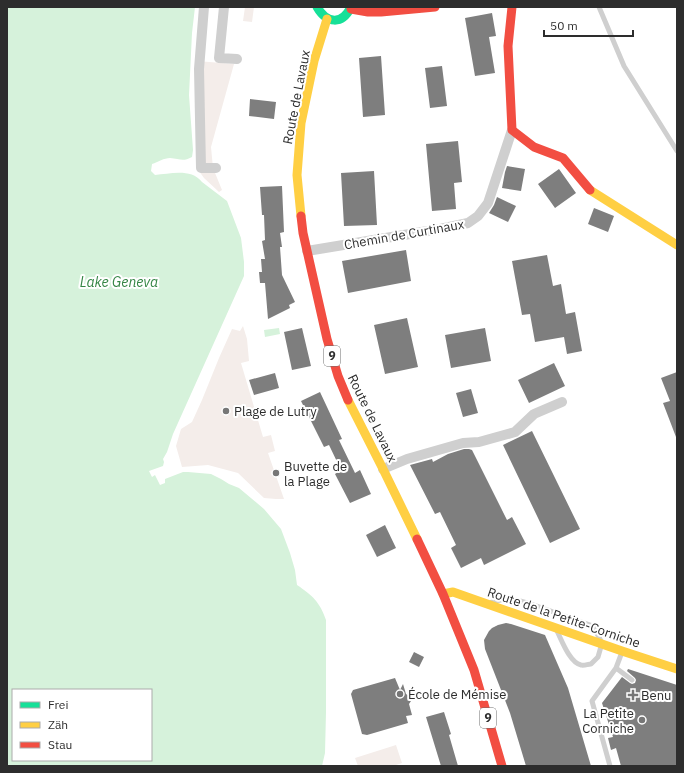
<svg xmlns="http://www.w3.org/2000/svg" width="684" height="773" font-family="'IBM Plex Sans',sans-serif">
	<style>
		.green { fill: #f4edea }
		.water { fill: #d6f2db; fill-rule: evenodd }
		.building { fill: #7e7e7e }
		.lines { fill: none; stroke-linecap: round; stroke-linejoin: round }
		.lane { stroke: #cfcfcf; stroke-width: 5 }
		.street { stroke: #cfcfcf; stroke-width: 10 }
		.fast { stroke: #16e098; stroke-width: 9 }
		.slow { stroke: #ffcf43; stroke-width: 9 }
		.jam { stroke: #f24e42; stroke-width: 9 }
		.poi-dot { fill: #767676; stroke: #fff; stroke-width: 1.5 }
		.labels { text-anchor: middle; stroke-width: 4; stroke-linejoin: round; paint-order: stroke }
		.shield { fill: #fff; stroke: #6c6c6c; stroke-width: 1 }
		.shield-label { font-size: 12px; font-weight: bold; fill: #2d2d2d }
		.street-label { font-size: 13px; fill: #2d2d2d; stroke: #fff }
		.poi-label { font-size: 13px; fill: #2d2d2d; stroke: #fff; text-anchor: start }
		.water-label { font-size: 14px; font-style: italic; fill: #348544; stroke: #fff }
	</style>
	<rect width="100%" height="100%" fill="#fff"/>
	<path class="green" d="M245,7H254L252,22L243,21Z
		M197,61L234,64L211,147L213,168L222,190L219,192L204,178L199,171Z
		M243,326L247,339L249,361L241,363L263,437L271,435L275,451L268,453L284,499H276L264,498L238,473L208,465L182,467L176,446L181,429L192,422L202,400L219,358L232,329L240,331Z
		M396,745L402,763L393,766H358L355,758Z"/>
	<path class="water" d="M7,7H195L192,33L189,95L193,150L192,157C183,162 180,159 170,158C164,158 158,162 152,164L151,171L155,175C170,174 191,168 202,182L227,201L241,238L244,262V276L173,434L167,452L163,459L164,462L163,466L149,471L152,477L155,475L160,485L165,483V479L183,472H188L211,474L221,479L229,484L239,488L264,509L281,529L290,553L295,570L297,585C312,595 320,602 326,620V712L325,753L322,766H7ZM13,690H151V760H13Z
		M279,328L280,334L265,337L264,330Z"/>
	<path class="building" d="M492,13L496,36L489,37L495,73L475,76L465,18Z
		M381,56L385,115L363,117L359,58Z
		M442,66L447,106L430,108L425,68Z
		M250,99L276,102L274,119L249,116Z
		M458,141L462,182L454,183L456,209L432,211L426,144Z
		M507,166L525,169L521,191L502,188L505,172Z
		M559,169L576,193L555,208L538,184Z
		M374,171L377,225L344,226L341,173Z
		M282,186L284,232L280,233L282,247H280L282,275L295,302L289,305L290,308L268,319L265,283H260L259,272H262L261,259H265L262,241L265,240L264,215H262L260,187Z
		M497,197L516,206L508,222L489,213L494,205Z
		M594,208L614,216L608,232L588,224Z
		M406,250L411,281L348,293L342,261Z
		M547,255L553,286L561,284L566,314L575,312L582,351L567,354L564,337L535,342L530,314L522,315L512,261Z
		M407,318L418,367L385,374L374,325Z
		M302,328L311,366L292,370L284,332Z
		M485,328L491,361L451,368L445,335Z
		M554,363L565,386L529,403L518,380Z
		M677,372V437H676L663,403L670,401L661,378Z
		M275,373L279,388L254,395L249,380Z
		M471,389L478,413L463,417L456,393Z
		M320,392L342,439L339,440L355,473L360,470L371,494L350,503L335,474L341,470L329,445L324,447L301,401Z
		M532,431L580,529L550,543L503,445Z
		M464,449H469L472,450L507,520L512,517L526,544L484,565L481,558L461,568L451,548L456,545L440,512L435,514L410,465L432,459L433,462L448,454Z
		M385,525L396,548L377,557L366,535Z
		M506,623L511,624L545,635L568,688L591,766H526L510,713L485,649L484,640L489,631L492,628L498,625Z
		M414,652L424,657L419,667L409,662Z
		M628,669L677,685V766H621L616,748L611,750L608,738L613,737L602,703L622,677L630,683L632,684L635,683L636,680L635,678L627,671Z
		M395,678L400,690L403,684L406,694L409,696L411,701L409,704L412,715L406,716L408,723L367,735L362,734L351,694L353,690Z
		M444,712L451,734L449,735L458,766H441L426,717Z"/>
	<g class="lines">
		<path class="lane" d="M599,7L624,66L677,151
			M492,602L509,598L531,604L593,626L602,643L598,657L591,664C588,664 584,666 581,665C570,663 562,641 557,631
			M616,668L632,680
			M610,766L592,701L616,668L622,652"/>
		<path class="street" d="M204,7L199,69L201,168H216
			M224,7L219,58L237,59
			M307,251L440,229L468,223L478,216L488,203L512,130
			M383,469L407,459L463,443L479,442L515,432L534,414L562,402"/>
		<path class="fast" d="M317,7C327,24 342,25 351,7"/>
		<path class="slow" d="M590,190L677,245
			M301,216L297,175L301,123L314,61L327,19
			M348,400L383,469L417,539
			M443,594L453,592L622,651L677,669"/>
		<path class="jam" d="M512,7L508,46L512,130L534,147L563,158L590,190
			M351,9L368,12H381L435,7
			M301,216L303,233L327,339L338,376L348,400
			M417,539L443,594L474,670L502,766"/>
	</g>
	<g class="poi-dot">
		<circle cx="226" cy="411" r="4"/>
		<circle cx="276" cy="473" r="4"/>
		<circle cx="400" cy="694" r="4"/>
		<path d="M631 689h4v4h4v4h-4v4h-4v-4h-4v-4h4z"/>
		<circle cx="642" cy="720" r="4"/>
	</g>
	<g class="labels">
		<g class="shield">
			<rect x="324" y="346" width="16" height="20" rx="3"/>
			<rect x="480" y="708" width="16" height="20" rx="3"/>
		</g>
		<g class="shield-label">
			<text x="332" y="360">9</text>
			<text x="488" y="722">9</text>
		</g>
		<g class="street-label">
			<text transform="translate(296 97) rotate(-79)" y="5">Route de Lavaux</text>
			<text transform="translate(404 234) rotate(-10)" y="5">Chemin de Curtinaux</text>
			<text transform="translate(373 418) rotate(64)" y="5">Route de Lavaux</text>
			<text transform="translate(564 617) rotate(19)" y="5">Route de la Petite-Corniche</text>
		</g>
		<g class="poi-label">
			<text x="234" y="416">Plage de Lutry</text>
			<text x="284" y="471">Buvette de<tspan x="284" dy="15">la Plage</tspan></text>
			<text x="408" y="699">École de Mémise</text>
			<text x="641" y="700">Benu</text>
			<text x="634" y="718" text-anchor="end">La Petite<tspan x="634" dy="15">Corniche</tspan></text>
		</g>
		<g class="water-label">
			<text x="119" y="287">Lake Geneva</text>
		</g>
	</g>
	<rect width="684" height="773" fill="none" stroke="#2d2d2d" stroke-width="16"/>
	<rect x="12" y="689" width="140" height="72" fill="#ffffff" stroke="#ababab"/>
	<rect x="20" y="702" width="20" height="6" fill="#16e098" stroke="#ababab"/>
	<text x="48" y="709" font-size="12" fill="#2d2d2d">Frei</text>
	<rect x="20" y="722" width="20" height="6" fill="#ffcf43" stroke="#ababab"/>
	<text x="48" y="729" font-size="12" fill="#2d2d2d">Zäh</text>
	<rect x="20" y="742" width="20" height="6" fill="#f24e42" stroke="#ababab"/>
	<text x="48" y="749" font-size="12" fill="#2d2d2d">Stau</text>
	<path d="M544 30v6h89v-6" fill="none" stroke="#2d2d2d" stroke-width="2"/>
	<text x="550" y="30" font-size="12" fill="#2d2d2d" stroke="#ffffff" stroke-width="3" paint-order="stroke">50 m</text>
</svg>
